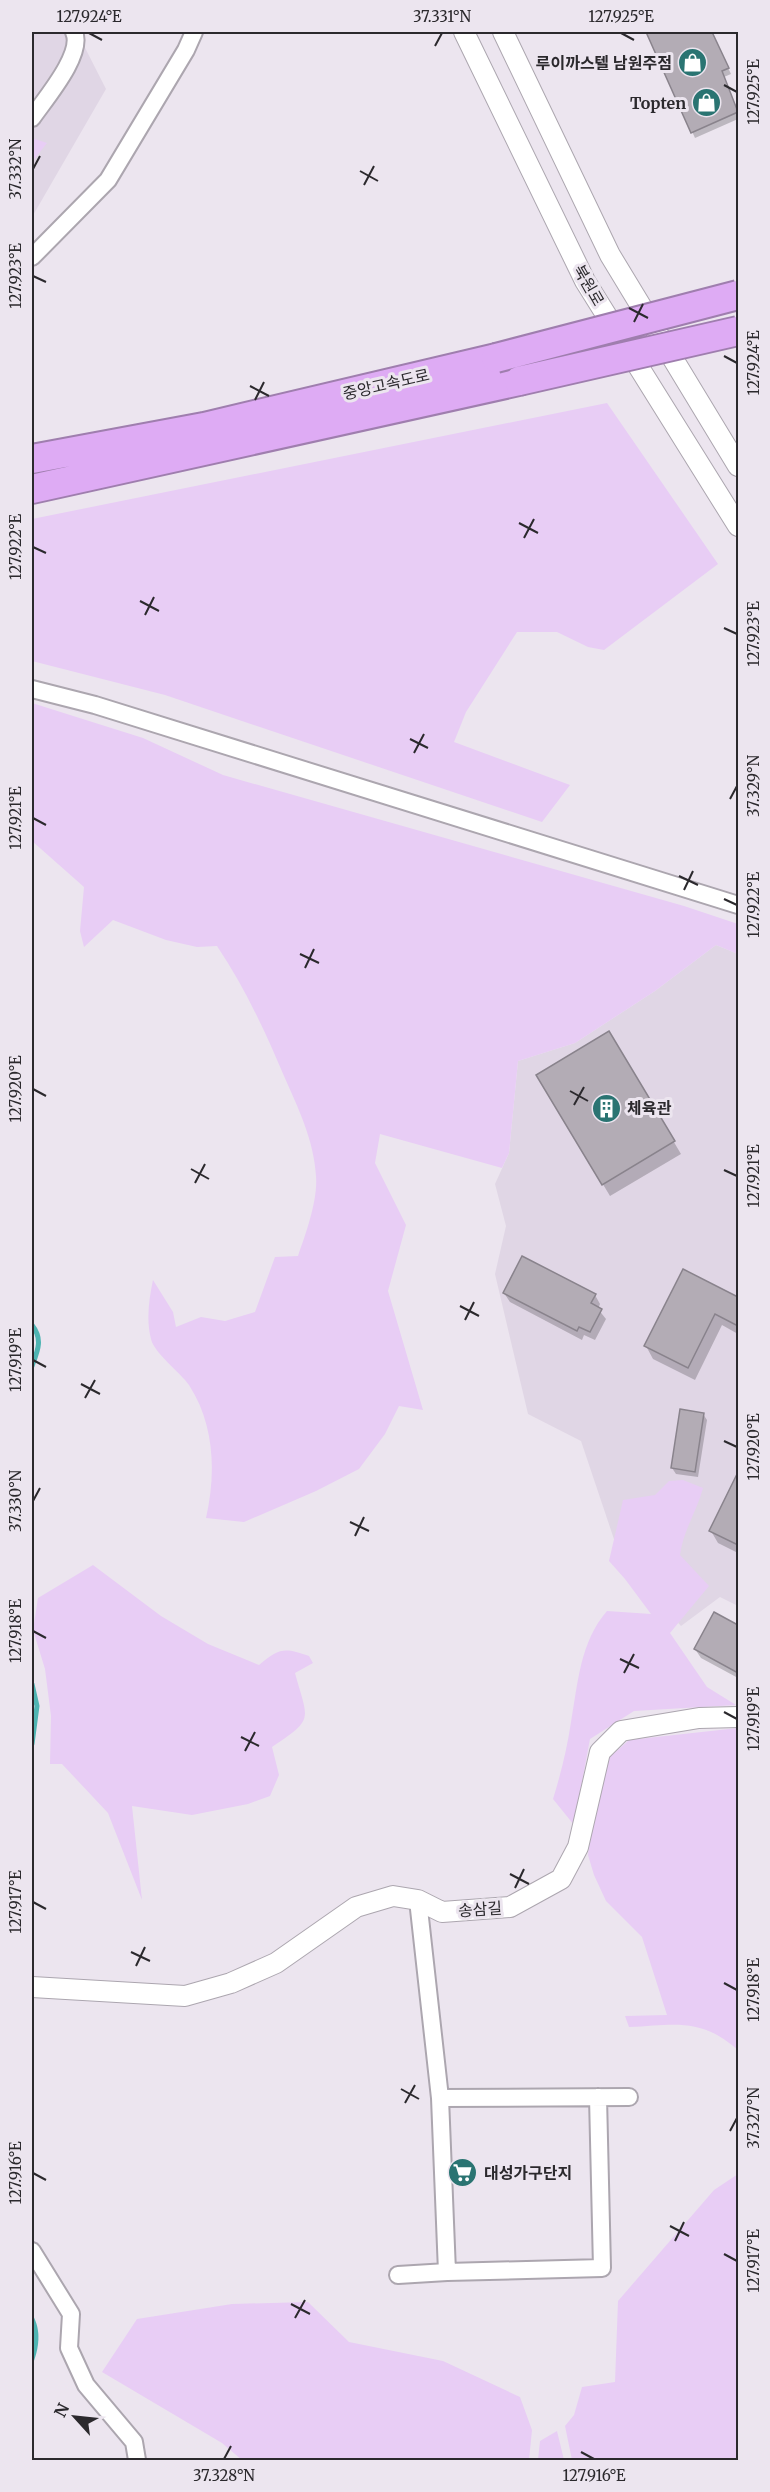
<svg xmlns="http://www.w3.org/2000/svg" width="770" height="2492" font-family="Merriweather,'Noto Sans KR',serif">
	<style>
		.built { fill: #e0d6e5 }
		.green { fill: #e8cdf5 }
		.water { fill: #4fb5b3 }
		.shadow { fill: #0003 }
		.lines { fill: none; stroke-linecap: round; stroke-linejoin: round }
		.stream { stroke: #4fb5b3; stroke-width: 5 }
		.building { fill: #b3acb5; stroke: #89838c; stroke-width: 1.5 }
		.minor-casing { stroke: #aca6af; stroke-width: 20 }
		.tertiary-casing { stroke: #aca6af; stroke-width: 22 }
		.motorway-casing { stroke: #9f7eae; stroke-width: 32 }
		.minor { stroke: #fff; stroke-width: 16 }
		.tertiary { stroke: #fff; stroke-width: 20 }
		.motorway { stroke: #deabf4; stroke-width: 28 }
		.motorway-bridge-casing { stroke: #9f7eae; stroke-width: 32; stroke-linecap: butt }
		.motorway-bridge { stroke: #deabf4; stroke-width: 28 }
		.ticks { fill: none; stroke: #2b292d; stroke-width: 2 }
		.labels { text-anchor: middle; stroke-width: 6; stroke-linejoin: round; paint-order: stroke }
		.poi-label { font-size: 16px; font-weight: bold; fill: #2b292d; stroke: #ece5ef; text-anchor: end }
		.street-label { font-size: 16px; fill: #2b292d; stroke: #ece5ef }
		.neatline { fill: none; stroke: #2b292d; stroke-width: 2 }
		.ticks-label { font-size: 15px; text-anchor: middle; fill: #2b292d }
	</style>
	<rect width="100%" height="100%" fill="#ece5ef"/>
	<path class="built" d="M32,32H77L106,89L32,217Z
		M716,945L738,954V1606L720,1597L681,1626L621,1560L581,1441L528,1414L495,1274L506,1226L495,1184L509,1153L518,1061L575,1043L655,991Z"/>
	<path class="green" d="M32,138L47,143L32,162Z
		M607,403L718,564L604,650L588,647L557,632H517L466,712L454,742L570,785L542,822L165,695L32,661V519Z
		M32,703L143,738L223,775L684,906L738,924V954L716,945L655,991L575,1043L518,1061L509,1153L502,1168L380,1134L375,1163L406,1225L388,1291L423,1410L399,1406L385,1434L359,1469L316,1491L244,1522L206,1518C216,1474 215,1425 189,1385C180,1372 154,1353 151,1339C146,1320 149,1299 153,1280L173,1312L176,1327L201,1317L225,1321L255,1312L275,1257L298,1256C306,1233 318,1200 316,1176C314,1140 298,1108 284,1076C265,1031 244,986 217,946L197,947L166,940L113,920L84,947L80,931L84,887L32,841Z
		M683,1480L703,1488C697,1511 683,1531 680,1555L709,1586L670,1633L707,1687L736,1705L634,1711L590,1739L574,1825L553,1799C561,1773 567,1749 571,1722C578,1683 580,1642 607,1611L651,1614L625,1579L609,1561L623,1500L655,1495L669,1481Z
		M93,1565L161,1616L208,1644L259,1665C279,1648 284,1647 309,1656L313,1663L295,1673C308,1721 315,1718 272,1747L279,1775L270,1796L248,1804L192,1815L132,1806L142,1900L108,1813L62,1764H50L51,1716L45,1669L33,1630L38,1598Z
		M738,1728V2050C700,2017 676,2025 629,2027L625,2016L667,2015L642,1937L606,1901L594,1875L588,1855L590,1836L609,1758L629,1740Z
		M738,2174V2460H572L565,2426L574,2415L582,2387L615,2382L618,2301L714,2190Z
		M308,2302L349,2342L443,2361L520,2397L532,2430L529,2460H242L222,2443L102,2372L137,2319L232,2304Z
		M557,2431L564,2460H538L540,2441Z"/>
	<path class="water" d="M32,2314C42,2330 39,2349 32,2366Z"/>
	<path class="shadow" d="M647,32H711L731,74L724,77L738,111V119L695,138Z
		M609,1033L681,1154L610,1196L538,1076Z
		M683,1271L738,1299V1334L722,1325L695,1380L653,1359L646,1346Z
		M504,1293L595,1295L600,1304L598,1309L606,1319L595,1340L584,1335L582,1340L510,1302Z
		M703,1414L707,1420L698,1477L676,1474L672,1468Z
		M738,1477V1553L718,1543L711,1531Z
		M714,1614L738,1627V1678L701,1658L695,1649Z"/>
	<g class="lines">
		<path class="stream" d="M32,1325C43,1339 38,1350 32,1366
			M32,1684L37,1706L32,1744"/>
	</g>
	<path class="building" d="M646,32H712L729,68L722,71L738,112L691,133Z
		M609,1031L675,1141L602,1185L536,1075Z
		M522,1256L596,1294L591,1303L602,1309L590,1332L579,1327L577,1331L503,1293Z
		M683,1269L738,1297V1326L715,1314L688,1368L644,1346Z
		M680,1409L704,1413L695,1472L671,1468Z
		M738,1472V1545L709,1531Z
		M714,1612L738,1625V1673L694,1649Z"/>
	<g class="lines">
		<defs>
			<path id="minor" d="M32,118C45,99 84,54 74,32
				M32,257L108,180L186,50L194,32
				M32,689L95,705L738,905
				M418,1900L440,2098L447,2272
				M440,2098L629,2097
				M32,2251L71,2314L69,2348L86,2385L134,2442L137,2460
				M398,2275L447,2272L602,2268L598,2097"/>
			<path id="tertiary" d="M464,32L585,281L738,526
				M503,32L610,255L738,466
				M32,1987L185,1996L231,1983L276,1963L356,1907L393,1896L418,1900L442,1912L510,1907L561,1879L578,1847L600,1752L621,1731L699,1718L738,1717"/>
			<path id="motorway" d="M32,459L204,427L496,358
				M32,489L519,381"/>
		</defs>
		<use href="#minor" class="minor-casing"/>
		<use href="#tertiary" class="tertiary-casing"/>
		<use href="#motorway" class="motorway-casing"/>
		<use href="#minor" class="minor"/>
		<use href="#tertiary" class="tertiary"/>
		<use href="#motorway" class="motorway"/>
		<defs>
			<path id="motorway-bridge" d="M496,358L738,295
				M519,381L738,331"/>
		</defs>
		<use href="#motorway-bridge" class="motorway-bridge-casing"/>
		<use href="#motorway-bridge" class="motorway-bridge"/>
	</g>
	<path class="ticks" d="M89,33L102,40M621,33L634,40M435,46L442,33M724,85L737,92M33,169L40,156M360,171L378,181M364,185L374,166M33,276L46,282M629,308L648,318M634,322L643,304M724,356L737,363M250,386L269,396M255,400L264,382M519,523L538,533M524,538L534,519M33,547L46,553M140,601L159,611M145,615L154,597M724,628L737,634M410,739L428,748M414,753L424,734M730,799L737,786M33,818L46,825M679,876L698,885M684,890L693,871M724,899L737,905M300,954L319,963M305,968L314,949M33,1089L46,1096M570,1091L588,1101M574,1105L584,1087M191,1169L209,1179M724,1170L737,1176M195,1183L205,1164M460,1306L479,1316M465,1320L474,1302M33,1360L46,1367M81,1384L100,1394M85,1398L95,1380M724,1441L737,1447M33,1501L40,1488M350,1522L369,1531M355,1536L364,1517M33,1631L46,1638M620,1659L639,1668M624,1673L634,1654M724,1712L737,1719M241,1737L259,1746M245,1751L255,1732M510,1874L529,1884M515,1888L524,1869M33,1902L46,1909M131,1952L150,1961M136,1966L145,1947M724,1983L737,1990M401,2089L419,2099M405,2103L415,2085M730,2131L737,2118M33,2173L46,2180M670,2226L689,2236M675,2241L684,2222M724,2254L737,2261M291,2304L310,2314M295,2318L305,2300M581,2452L594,2459M224,2459L231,2446"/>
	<defs>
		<symbol id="shop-disc" viewBox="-11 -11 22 22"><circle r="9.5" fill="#2a7472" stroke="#ece5ef"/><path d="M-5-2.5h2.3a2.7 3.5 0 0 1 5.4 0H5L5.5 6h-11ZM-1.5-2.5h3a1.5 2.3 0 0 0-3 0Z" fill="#fff"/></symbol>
		<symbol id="building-disc" viewBox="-11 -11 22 22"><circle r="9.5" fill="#2a7472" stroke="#ece5ef"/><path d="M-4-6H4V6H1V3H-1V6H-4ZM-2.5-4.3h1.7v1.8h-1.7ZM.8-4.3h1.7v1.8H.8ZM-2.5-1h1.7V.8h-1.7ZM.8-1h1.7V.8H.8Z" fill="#fff"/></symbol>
		<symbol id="supermarket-disc" viewBox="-11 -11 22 22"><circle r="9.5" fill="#2a7472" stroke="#ece5ef"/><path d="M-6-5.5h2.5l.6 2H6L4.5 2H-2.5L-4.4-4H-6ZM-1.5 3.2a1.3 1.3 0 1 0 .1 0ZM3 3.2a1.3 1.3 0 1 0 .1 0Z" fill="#fff"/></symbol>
	</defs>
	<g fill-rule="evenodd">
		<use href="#shop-disc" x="676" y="46" width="33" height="33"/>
		<use href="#shop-disc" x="690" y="86" width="33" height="33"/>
		<use href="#building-disc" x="590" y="1092" width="33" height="33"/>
		<use href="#supermarket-disc" x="446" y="2156" width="33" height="33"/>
	</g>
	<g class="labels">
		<g class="poi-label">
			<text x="672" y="69">루이까스텔 남원주점</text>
			<text x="686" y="109">Topten</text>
			<text x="627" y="1114" text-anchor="start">체육관</text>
			<text x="484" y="2179" text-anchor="start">대성가구단지</text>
		</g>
		<g class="street-label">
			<text transform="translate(589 285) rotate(60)" y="6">북원로</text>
			<text transform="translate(386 384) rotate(-13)" y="6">중앙고속도로</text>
			<text transform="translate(480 1909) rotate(-4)" y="6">송삼길</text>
		</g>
	</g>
	<rect width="770" height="2492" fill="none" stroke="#ece5ef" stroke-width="66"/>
	<g transform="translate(75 2417) rotate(297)" stroke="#ece5ef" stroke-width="4.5" paint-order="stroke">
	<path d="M0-4.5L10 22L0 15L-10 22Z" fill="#2b292d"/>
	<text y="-9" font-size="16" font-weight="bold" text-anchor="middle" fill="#2b292d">N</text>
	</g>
	<rect x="33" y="33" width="704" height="2426" class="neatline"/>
	<g class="ticks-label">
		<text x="89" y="22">127.924°E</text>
		<text x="442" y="22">37.331°N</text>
		<text x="621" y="22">127.925°E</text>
		<text transform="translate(754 92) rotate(-90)" y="5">127.925°E</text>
		<text transform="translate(16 169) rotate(-90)" y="5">37.332°N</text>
		<text transform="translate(16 276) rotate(-90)" y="5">127.923°E</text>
		<text transform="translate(754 363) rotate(-90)" y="5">127.924°E</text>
		<text transform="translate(16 547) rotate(-90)" y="5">127.922°E</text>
		<text transform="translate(754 634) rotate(-90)" y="5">127.923°E</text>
		<text transform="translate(754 786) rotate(-90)" y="5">37.329°N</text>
		<text transform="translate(16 818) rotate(-90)" y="5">127.921°E</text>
		<text transform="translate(754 905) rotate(-90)" y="5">127.922°E</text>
		<text transform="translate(16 1089) rotate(-90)" y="5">127.920°E</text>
		<text transform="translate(754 1176) rotate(-90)" y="5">127.921°E</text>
		<text transform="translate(16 1360) rotate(-90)" y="5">127.919°E</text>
		<text transform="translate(754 1447) rotate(-90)" y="5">127.920°E</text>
		<text transform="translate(16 1501) rotate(-90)" y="5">37.330°N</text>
		<text transform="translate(16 1631) rotate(-90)" y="5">127.918°E</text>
		<text transform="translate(754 1719) rotate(-90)" y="5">127.919°E</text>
		<text transform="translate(16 1902) rotate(-90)" y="5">127.917°E</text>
		<text transform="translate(754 1990) rotate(-90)" y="5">127.918°E</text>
		<text transform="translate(754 2118) rotate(-90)" y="5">37.327°N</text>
		<text transform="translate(16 2173) rotate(-90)" y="5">127.916°E</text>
		<text transform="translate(754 2261) rotate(-90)" y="5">127.917°E</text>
		<text x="224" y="2481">37.328°N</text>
		<text x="594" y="2481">127.916°E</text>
	</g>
</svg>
